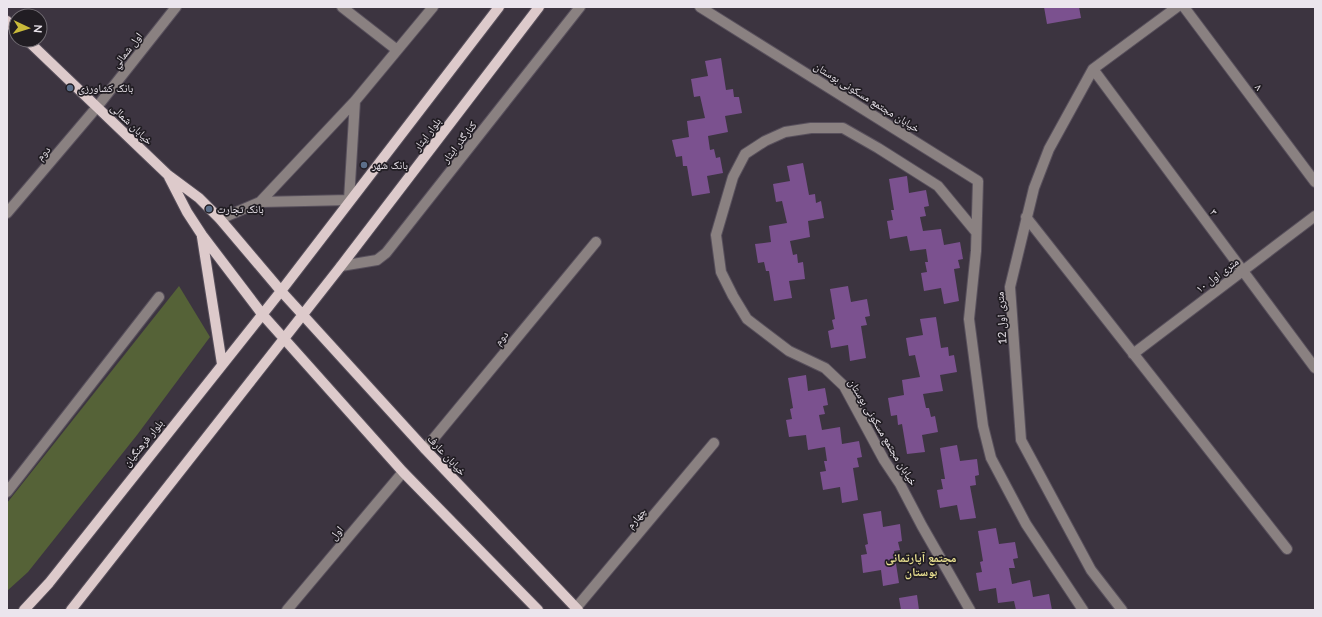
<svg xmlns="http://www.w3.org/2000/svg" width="1322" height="617" font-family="Lato,'Noto Naskh Arabic',sans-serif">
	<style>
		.green { fill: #556237 }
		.building { fill: #7b518f }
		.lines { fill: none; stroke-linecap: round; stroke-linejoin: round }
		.minor-casing { stroke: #58505c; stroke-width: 12 }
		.major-casing { stroke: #58505c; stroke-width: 12 }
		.minor { stroke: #8a8181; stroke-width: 10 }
		.major { stroke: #ddcacb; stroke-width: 10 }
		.service-dot { fill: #5c6f8a; stroke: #211d23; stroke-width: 1.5 }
		.labels { text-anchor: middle; stroke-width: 3.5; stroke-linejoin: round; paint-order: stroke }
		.street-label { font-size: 11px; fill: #ebe5ed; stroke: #211d23 }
		.poi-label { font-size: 11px; fill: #ebe5ed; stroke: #211d23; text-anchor: start }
		.neighbourhood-label { font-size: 12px; font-weight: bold; fill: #e7de8f; stroke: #211d23 }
	</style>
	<rect width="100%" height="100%" fill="#3c3440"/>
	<path class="green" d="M179,286L210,337L137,435L28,572L7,591V503Z"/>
	<path class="building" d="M1044,7H1079L1081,18L1047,24Z
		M721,58L726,90L733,89L734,97H739L742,113L725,116L728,132L708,136L710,150L714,149L716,158L720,157L723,173L707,176L710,193L692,196L687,166H683L682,156L676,157L672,140L689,137L687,121L705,118L700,96L694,97L691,79L708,76L705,61Z
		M803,163L809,195L815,194L816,203L821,201L824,218L808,221L810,237L790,241L793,255L797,254L798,263L803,262L805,279L789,281L792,298L774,301L769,271H766L764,262L758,263L755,244L771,242L769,226L787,223L782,201L776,202L773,184L790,181L787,166Z
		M907,176L909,193L926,190L929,206L924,207L926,216L920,217L923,231L941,229L944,245L960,242L963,259L958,260L960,268L954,269L959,301L944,304L941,288L924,291L921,273L927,272L925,262H928L926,249L910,251L907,236L890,239L887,221L893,220L891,210H894L889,179Z
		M848,286L851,302L867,299L870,316L865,317L867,325L861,326L866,358L850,361L848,345L831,348L828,331L834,329L832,320L835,319L830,289Z
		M936,317L941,348L948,347L949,356L954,355L957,372L940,375L943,391L923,394L926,408H929L931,417L935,416L938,432L922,435L925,452L907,454L902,424L898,425L897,415L891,416L888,398L904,395L902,380L920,377L915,355L909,356L906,338L923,335L920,319Z
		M806,375L808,391L825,388L828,405L823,406L825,414L819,415L822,430L840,427L842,444L859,441L862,457L857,458L859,467L853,468L858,500L842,503L840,487L823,490L820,472L826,471L824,461H827L825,447L808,450L806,435L789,437L786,420L792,419L790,409L793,408L788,378Z
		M957,445L960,461L977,459L979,475L975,476L976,485L970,486L976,518L960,520L957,505L940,508L937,490L943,489L941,479H945L940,448Z
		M881,511L883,527L900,524L902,541L898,542L900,550L894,551L899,583L883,586L881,570L863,573L861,555L867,554L865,545L868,544L863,514Z
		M996,528L999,544L1015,542L1018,558L1013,559L1015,568H1009L1012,584L1030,580L1033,597L1049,594L1052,610H1016L1014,601L998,603L996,588L979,591L976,573L982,572L980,562L983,561L978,531Z
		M917,595L919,610H901L899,598Z"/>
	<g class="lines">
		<defs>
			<path id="minor" d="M342,7L397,50
				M700,7L978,181L976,251L969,319L983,426L991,458L1026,524L1083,610
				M1184,7L1315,182
				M1093,69L1315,368
				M260,202L349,200L355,101
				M7,213L97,107L176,7
				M1026,217L1287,549
				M220,219L260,202L355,101L433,7
				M341,266L377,260L386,253L580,7
				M1133,354L1315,216
				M425,449L596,242
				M7,492L159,297
				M576,608L714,443
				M287,610L403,472
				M970,610L922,526L900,484L884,460L844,386L825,368L789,351L747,319L733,296L721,272L716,235L733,177L745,154L765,141L785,132L811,128H843L878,148L938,186L976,232
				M1122,610L1091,570L1021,440L1010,287L1034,188L1049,149L1093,69L1177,7"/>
			<path id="major" d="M7,21L16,30
				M27,40L168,175L199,198L220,219L281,291L425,449L578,610
				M169,177L187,212L202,235L262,314L403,472L538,610
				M202,237L222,364
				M24,610L49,583L281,291L499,7
				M71,610L341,266L539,7"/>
		</defs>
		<use href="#minor" class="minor-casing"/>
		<use href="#major" class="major-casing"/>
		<use href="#minor" class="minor"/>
		<use href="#major" class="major"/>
	</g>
	<g class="service-dot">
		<circle cx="70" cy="88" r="4"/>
		<circle cx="364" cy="165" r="4"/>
		<circle cx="209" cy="209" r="4"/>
	</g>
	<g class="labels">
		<g class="street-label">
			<text transform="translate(127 50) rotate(-52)" y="4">اول شمالي</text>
			<text transform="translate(1259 87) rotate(53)" y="4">۸</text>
			<text transform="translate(867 97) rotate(32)" y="4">خیابان مجتمع مسکونی بوستان</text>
			<text transform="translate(132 124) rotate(44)" y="4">خیابان شمالی</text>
			<text transform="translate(427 134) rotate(-53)" y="4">بلوار ایثار</text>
			<text transform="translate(459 142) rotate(-52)" y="4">کنارگذر ایثار</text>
			<text transform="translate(43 153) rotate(-49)" y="4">دوم</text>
			<text transform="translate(1214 212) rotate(53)" y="4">۳</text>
			<text transform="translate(1217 275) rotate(-37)" y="4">۱۰ متری اول</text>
			<text transform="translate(1001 318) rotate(-93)" y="4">12 متری اول</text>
			<text transform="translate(501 338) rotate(-50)" y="4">دوم</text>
			<text transform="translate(883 432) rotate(59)" y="4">خیابان مجتمع مسکونی بوستان</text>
			<text transform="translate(143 443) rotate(-51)" y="4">بلوار فرهنگیان</text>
			<text transform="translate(447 455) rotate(47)" y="4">خیابان عارف</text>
			<text transform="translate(636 518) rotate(-50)" y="4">چهارم</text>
			<text transform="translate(336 533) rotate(-50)" y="4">اول</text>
		</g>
		<g class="poi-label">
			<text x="78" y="92">بانک کشاورزی</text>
			<text x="372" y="169">بانک شهر</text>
			<text x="217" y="213">بانک تجارت</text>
		</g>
		<g class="neighbourhood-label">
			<text x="921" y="562">مجتمع آپارتمانی<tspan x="921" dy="14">بوستان</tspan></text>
		</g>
	</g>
	<rect width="1322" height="617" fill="none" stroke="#ebe5ed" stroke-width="16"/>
	<g transform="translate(28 28) rotate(94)"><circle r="19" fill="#211d23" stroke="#726d74"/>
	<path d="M0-3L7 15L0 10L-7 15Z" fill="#c9ba3a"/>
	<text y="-6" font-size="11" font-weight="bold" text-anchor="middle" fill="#ebe5ed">N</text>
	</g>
</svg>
